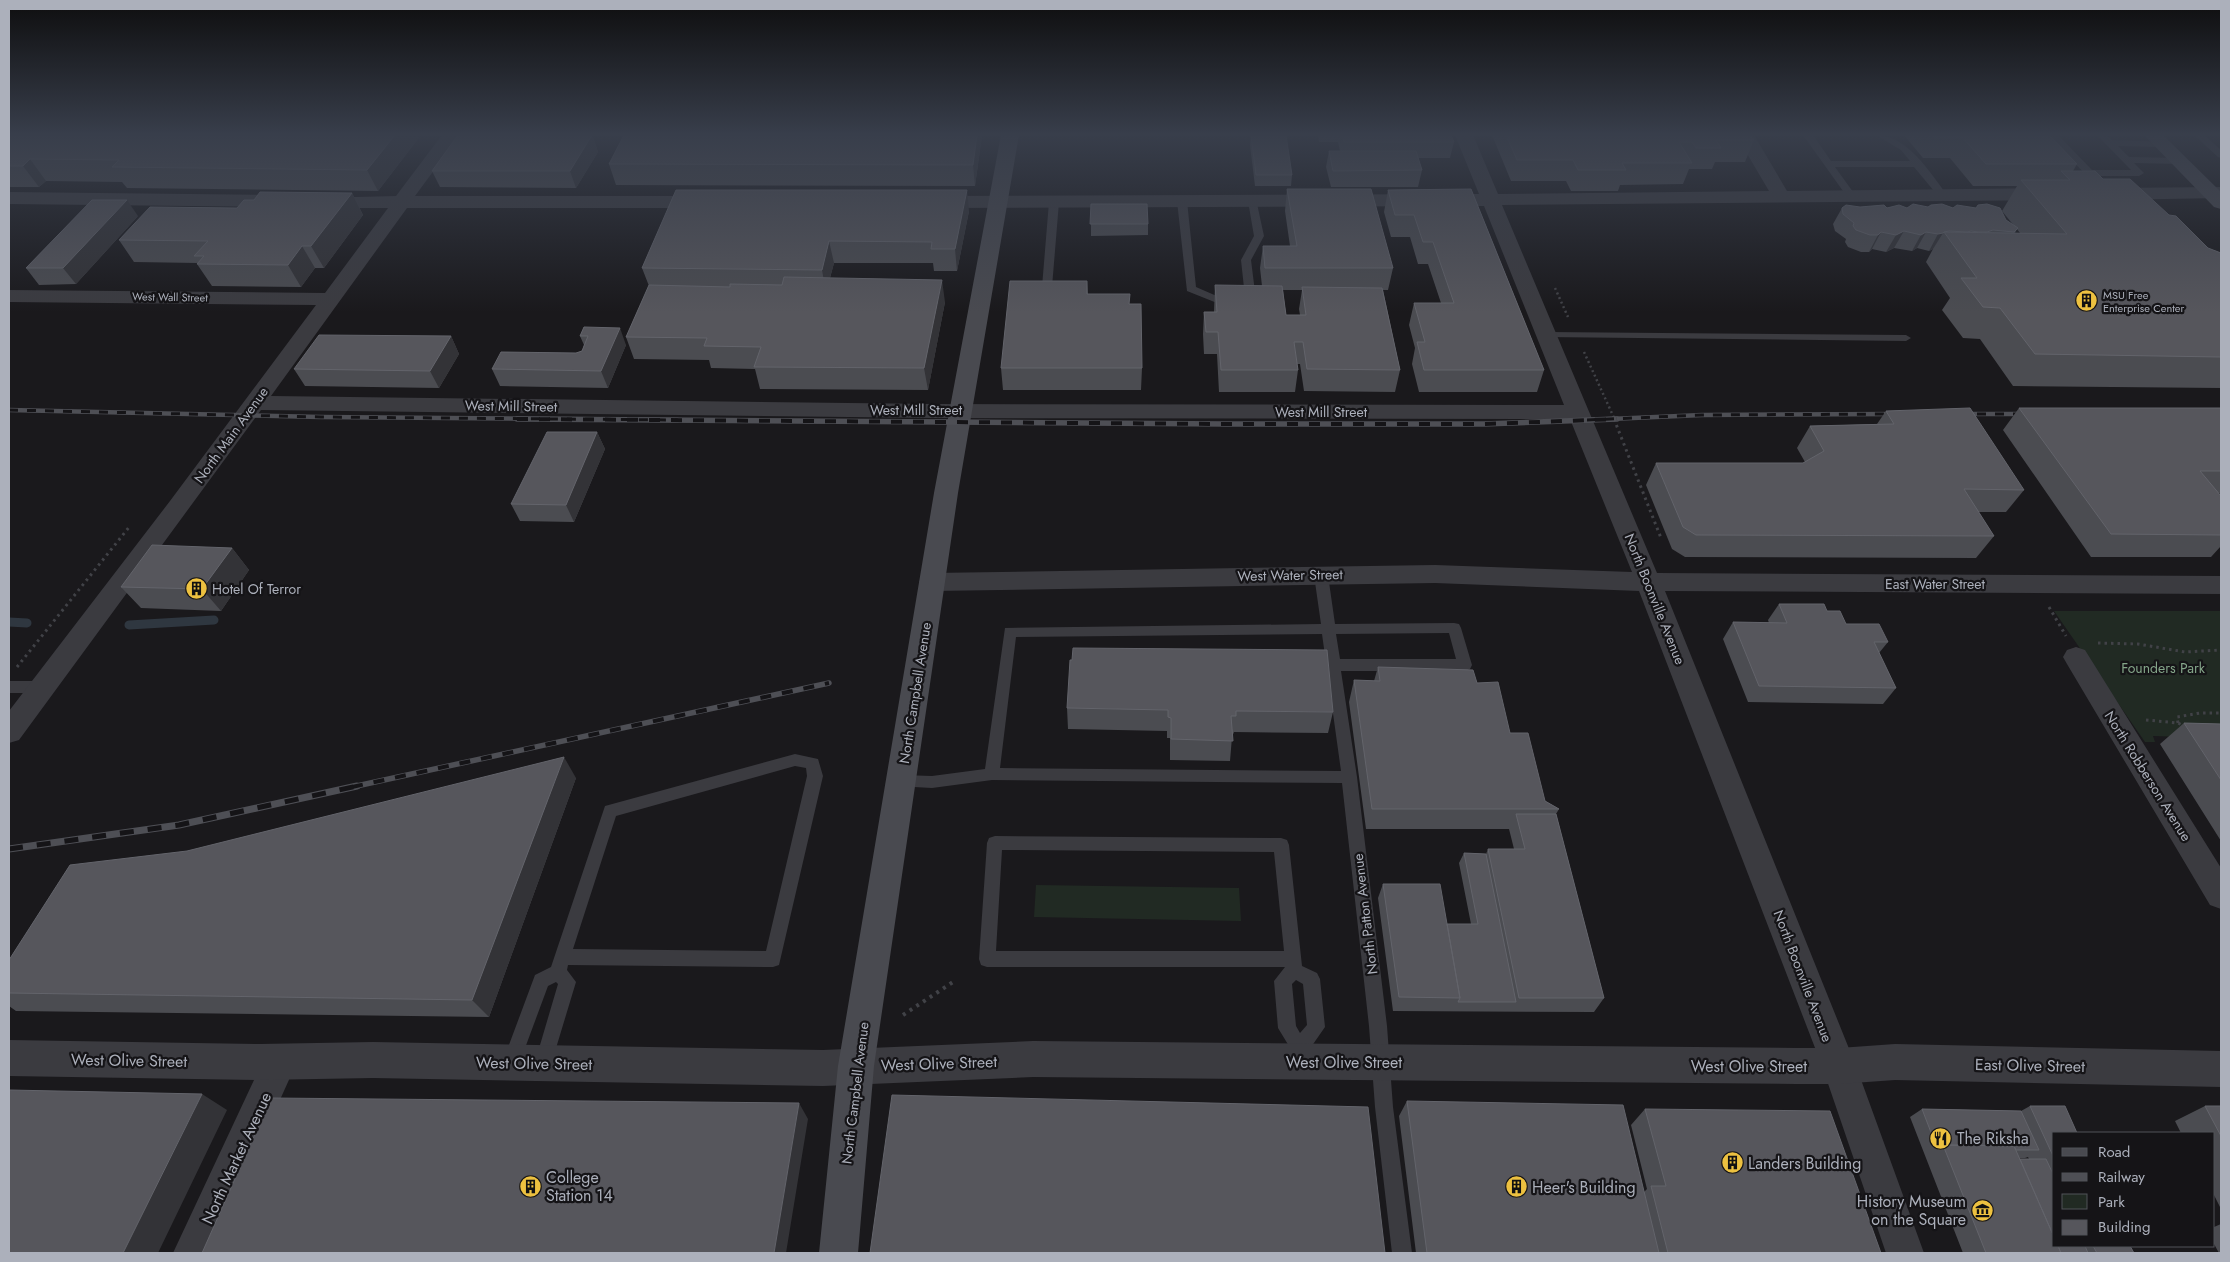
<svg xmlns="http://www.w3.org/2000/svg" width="2230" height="1262" font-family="Jost,sans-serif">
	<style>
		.green { fill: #212a23 }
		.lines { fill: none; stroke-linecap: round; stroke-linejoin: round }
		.stream { stroke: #2f3740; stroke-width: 9 }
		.path-far2 { stroke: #414247; stroke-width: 2.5; stroke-dasharray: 2 3; stroke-linecap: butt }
		.path-far1 { stroke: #414247; stroke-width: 3; stroke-dasharray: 2.5 4; stroke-linecap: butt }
		.path { stroke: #414247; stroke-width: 4; stroke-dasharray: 3 5; stroke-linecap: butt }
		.service { fill: #3b3b40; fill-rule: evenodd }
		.minor { fill: #3b3b40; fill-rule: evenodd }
		.tertiary { fill: #3b3b40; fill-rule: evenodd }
		.secondary { fill: #494a50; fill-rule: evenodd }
		.rail-far2-casing { stroke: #4e4f55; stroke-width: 4.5 }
		.rail-far1-casing { stroke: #4e4f55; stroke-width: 5.5 }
		.rail-casing { stroke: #4e4f55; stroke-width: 7 }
		.rail-far2 { stroke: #151417; stroke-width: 3; stroke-dasharray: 9; stroke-linecap: butt }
		.rail-far1 { stroke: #151417; stroke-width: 4; stroke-dasharray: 11; stroke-linecap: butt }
		.rail { stroke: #151417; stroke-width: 5; stroke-dasharray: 14; stroke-linecap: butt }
		.wall { fill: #4b4c51; fill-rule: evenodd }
		.shaded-wall { fill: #333337 }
		.building { fill: #56565c; stroke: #63646b }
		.labels { text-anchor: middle; stroke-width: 4.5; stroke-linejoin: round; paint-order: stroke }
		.far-poi-label { font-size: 11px; fill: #acb0bb; stroke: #151417; text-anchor: start }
		.far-street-label { font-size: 11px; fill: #acb0bb; stroke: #151417 }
		.street-label { font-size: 14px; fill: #acb0bb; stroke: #151417 }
		.poi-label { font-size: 14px; fill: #acb0bb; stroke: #151417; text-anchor: start }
		.park-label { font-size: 14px; fill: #84a589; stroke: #151417 }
		.near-street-label { font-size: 16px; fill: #acb0bb; stroke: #151417 }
		.near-poi-label { font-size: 16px; fill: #acb0bb; stroke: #151417; text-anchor: start }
	</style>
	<rect width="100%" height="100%" fill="#1a191c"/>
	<path class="green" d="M2054,611H2221V738L2153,736L2155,742H2145Z
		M1036,885L1239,888L1241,921L1034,917Z"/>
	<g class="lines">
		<path class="stream" d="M9,622L27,623
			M129,625L214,620"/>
		<path class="path-far2" d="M1555,288L1568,317
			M1584,352L1615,420"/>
		<path class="path-far1" d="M1614,419L1661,538
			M2049,607L2066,636
			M2098,643L2138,644L2185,652L2221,650
			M17,667L130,526
			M2146,720L2178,723L2184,726
			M2178,723L2177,717L2200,713H2221"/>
		<path class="path" d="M903,1015L956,980"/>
		<path class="service" d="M1803,135H1813L1831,161H1910L1901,150L1876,135C1907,135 1930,172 1947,195L1942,198L1939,197L1914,167H1835L1856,196L1851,199L1848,198Z
			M2048,135H2058L2092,170H2131L2097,135H2107L2112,140L2165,142V146L2162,147L2118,146L2129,157L2179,158L2184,161L2179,164L2134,163L2144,173L2139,176H2089L2086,175Z
			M2194,135H2204L2221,150V158L2218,157Z
			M1182,198L1187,201L1196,287L1219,297H1245L1241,260L1254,236L1248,201L1253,198L1256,199L1264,236L1251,260L1256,300L1255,302L1217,303L1187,291L1177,201Z
			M1054,199L1059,202L1052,287L1047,290L1042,287L1049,202Z
			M1547,332L1906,335L1911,338L1906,341L1543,337L1542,335Z
			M1321,570L1326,572L1328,575L1335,624L1454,623L1459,624L1461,628L1472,665L1470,669L1465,671H1341L1357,777L1387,1026L1393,1107L1412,1253H1392L1375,1107L1369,1026L1342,783L992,780L932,788L896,786L893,781L896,776L901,775L932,776L985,769L1005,628L1321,624L1314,575L1316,572ZM1449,633L1456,659H1340L1336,634ZM1322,634L1341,771L1000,768L1016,637Z
			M9,681H43L48,683L50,687L48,691L43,693H9Z
			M795,754L818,759L823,776L779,965L773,967L568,965L567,970L576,982L550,1068L544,1071L538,1068L535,1062L558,984L556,982L548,986L518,1067L512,1070L506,1067L503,1061L535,975L551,967L605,806ZM795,766L806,768L807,776L766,951L573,949L616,816Z
			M995,836L1281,838L1287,840L1289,845L1302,966L1317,973L1320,979L1325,1027L1309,1050L1311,1061L1308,1067L1302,1070L1296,1067L1292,1051L1278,1028L1274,981L1285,967H987L981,965L979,959L987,843L989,838ZM1002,850L1274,852L1284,951H996ZM1296,980L1303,984L1307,1025L1300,1033L1296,1026L1292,984Z"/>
		<path class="minor" d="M442,135H460L415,196H708L715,198L717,202L715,206L708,208H407L271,396L935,404L1564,405L1484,206L932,208L925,206L923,202L925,198L932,196L1479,194L1455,135H1473L1498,194L1769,191L1736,135H1754L1787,191L2048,188L2055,190L2057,194L2055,198L2048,200L1502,205L1657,573L2221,576V594L1665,591L1856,1066L1924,1253H1886L1822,1066L1639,591L1435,583L932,591L923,589L919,582L923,575L932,573L1435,565L1632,572L1570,419L935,418L261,410L19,740L9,743V711L170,501L316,305L9,302V290L325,293L388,208H322L315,206L313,202L315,198L396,196Z
			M2109,188L2221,187V198L2109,200L2102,198L2100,194L2102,190Z
			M9,192L278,195L285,197L287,201L285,205L278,207L9,204Z
			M2076,647L2085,650L2221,868V909L2210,905L2067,664L2063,657L2067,650Z
			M280,1045L292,1050L297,1062L211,1253H173L268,1050Z"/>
		<path class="tertiary" d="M9,1040L260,1044L373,1042L823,1050L1033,1041L1797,1048H1839L1895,1044L2221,1051V1087L1895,1080L1839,1084H1797L1033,1077L823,1086L373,1078L260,1080L9,1076Z"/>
		<path class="secondary" d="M1001,135H1019L958,493L874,1066L858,1253H819L838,1066L934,493Z
			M2144,135H2163L2221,192V209L2214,207Z"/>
		<defs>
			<path id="rail-far2" d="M9,410L321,417L678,420
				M1959,414H2029
				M1587,420L1702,415L1899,414"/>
			<path id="rail-far1" d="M517,419L1225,424H1484L1617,419
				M352,787L829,683"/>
			<path id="rail" d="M9,849L179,825L357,786"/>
		</defs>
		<use href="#rail-far2" class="rail-far2-casing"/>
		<use href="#rail-far1" class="rail-far1-casing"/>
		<use href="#rail" class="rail-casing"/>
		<use href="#rail-far2" class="rail-far2"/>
		<use href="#rail-far1" class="rail-far1"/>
		<use href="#rail" class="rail"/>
	</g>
	<path class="wall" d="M9,135H421L378,191L127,188L122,182L46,181L39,187H9Z
		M458,135H594L593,137L598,152L576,188L440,187L432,171Z
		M982,135L975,186L616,185L609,164Z
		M1251,135L1292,175L1291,186H1255L1250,145Z
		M1318,135H1451L1454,142L1450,158H1418L1422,170L1418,187H1331L1326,167L1329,151H1340L1338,142H1319Z
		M1492,135H1750L1754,140L1745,162H1715L1712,169H1689L1683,184L1620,185L1618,191H1571L1566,181H1511Z
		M1904,135H2049L2077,164L2073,171L2103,179L2169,215L2208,248L2221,253V388L2013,386L1980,339L1963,338L1942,310L1950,298L1926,262L1933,249L1929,251L1917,248L1912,251L1894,248L1886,252L1872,249L1869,252H1861L1848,247L1845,242L1846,239L1835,231L1833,224L1842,208L1860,207L1907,208L1928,207L1953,208L2006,220L2015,227L2002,211L2017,186H1973L1950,158H1923ZM2017,229L2020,233H2015Z
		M1287,189L1393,268L1388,290H1383L1400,370L1395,392L1304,391L1300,364H1297L1298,370L1295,392H1219L1217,354H1204L1203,334L1204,312H1214L1215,285L1262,286L1260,268L1263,246H1290L1285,211ZM1283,290H1302L1299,309L1300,315H1286Z
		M1471,189L1544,370L1537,392H1419L1412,364L1415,348L1409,325L1414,303H1441L1428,264H1418L1410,237H1391L1384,212L1388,190Z
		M352,193L363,215L324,268H315L301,287L212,286L197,264L198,263L134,262L119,240L237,208Z
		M1091,204L1148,224V235L1091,236Z
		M969,211L957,271H934L933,263H834L830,278L945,302L928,390L760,389L755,369L711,368L709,360L634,359L626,337L649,286L642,268Z
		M138,216L76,284L39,285L26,268Z
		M1087,281L1088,294L1129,304L1142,368L1141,390H1003L1001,368Z
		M584,327L626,345L608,388L500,386L492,369L576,353L582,351L584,345L580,336Z
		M451,336L459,354L439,388L305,386L294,369Z
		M2019,408H2221V493H2219L2221,496V546L2211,557H2091L2003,430Z
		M1886,411L2024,490L2006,512H1978L1994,536L1976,558L1685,557L1672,549L1646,485L1656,463H1803L1805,462L1797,448L1810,426L1877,424Z
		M597,432L605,449L574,522L520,521L511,504Z
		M232,548L249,570L221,611L141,608L121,587Z
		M1779,604L1827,611L1846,624L1888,642L1879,653L1896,688L1883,704L1748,702L1723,639L1733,622L1769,623L1768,620Z
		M1378,667L1477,683L1510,733L1545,801L1559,809L1556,814L1604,998L1594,1012L1393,1011L1378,898L1383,884L1447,924H1471L1459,863L1464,853L1486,854L1488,849H1514L1509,829H1366L1349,702L1354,680L1374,681Z
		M1067,708L1333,712L1328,733L1234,732L1232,737L1230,761L1170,760V738H1167V731L1068,729Z
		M2184,723L2221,724V841L2160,744Z
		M576,778L489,1017L16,1011L9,1006V960L187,851Z
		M1407,1101L1644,1192L1647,1189L1631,1125L1645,1109L1881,1253H1416L1399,1116Z
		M2030,1106L2054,1133V1246H2130L2134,1253H1963L1910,1117L1922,1109L2021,1111ZM2028,1157L2029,1159H2020L2019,1158H2025Z
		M2205,1106H2221V1209L2214,1195V1133H2181L2175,1121Z
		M2221,1224V1253H2219L2214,1244V1227Z"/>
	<path class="shaded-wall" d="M395,135H421L378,191L367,170Z
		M586,135H594L593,137L598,152L576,188L570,171L588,142Z
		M977,135H982L975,186L973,165Z
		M30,159L46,181L39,187L23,166Z
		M967,190L969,211L957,271L955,249Z
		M352,193L363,215L324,268L311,246Z
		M127,200L138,216L76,284L63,268Z
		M1904,231L1894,248L1886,252L1896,235Z
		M1881,232L1872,249L1869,252L1878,235Z
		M1926,232L1917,248L1912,251L1921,235Z
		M1943,233L1933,249L1929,251L1938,234Z
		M829,241L834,263L826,292L822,270Z
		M302,246L315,268L301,287L288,265Z
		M942,280L945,302L928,390L924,368Z
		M620,328L626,345L608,388L601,371Z
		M451,336L459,354L439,388L430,371Z
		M597,432L605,449L574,522L566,505Z
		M232,548L249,570L221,611L202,589Z
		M564,757L576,778L489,1017L472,1000Z
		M202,1094L227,1110L158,1253H123Z
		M799,1103L808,1119L786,1253H774Z"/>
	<path class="building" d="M9,135H395L367,170L112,167L119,160L30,159L23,166H9Z
		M458,135H592L570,171H432Z
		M624,135H977L973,165L609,164Z
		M1251,135H1286L1292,175H1256Z
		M1342,135H1451L1454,142H1344Z
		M1506,135H1750L1754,140H1716L1721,148H1696L1692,142H1679L1692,163H1622L1626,170H1578L1573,160H1517Z
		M1933,135H2049L2077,164H1986L1962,137H1934Z
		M1329,151H1416L1422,170L1333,171Z
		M2061,171H2095L2103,179H2130L2169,215L2176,216L2208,248L2221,253V357L2035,354L2000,308L1983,307L1961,278H1977L1944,232L2067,234L2021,180H2070Z
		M1287,189H1371L1393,268H1265L1263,246H1297Z
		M1471,189L1544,370H1424L1417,342H1425L1414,303H1454L1433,242H1423L1414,215H1395L1388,190Z
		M676,190H967L955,249H931L932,242L829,241L822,270L642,268Z
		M260,192L352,193L311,246H302L288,265L197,264L204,256H194L208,241L119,240L150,207L237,208L244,200H254Z
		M92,200H127L63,268H26Z
		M1091,204H1147L1148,224H1090Z
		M1913,204L1928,207L1931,205L1942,204L1953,208L1957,205L1976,208L1978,205L1987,204L2000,208L2006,220L2018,228L2014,232L1993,230L1987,232H1979L1971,231L1967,232L1949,231L1944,232L1943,233L1938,234L1926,232L1921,235L1904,231L1896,235L1881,232L1878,235H1870L1856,230L1853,226L1854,223L1843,214L1842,208L1846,205L1860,207L1884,205L1887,208L1899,205L1907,208Z
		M784,277L942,280L924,368L754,367L761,347L704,346L707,338L626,337L649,285L730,287V284L782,285Z
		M1010,281H1087V294H1130L1129,304H1141L1142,368H1001Z
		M1215,285L1282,286L1286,315H1306L1302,287L1382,288L1400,370L1307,369L1303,342H1294L1298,370H1221L1218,332H1206L1204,312H1217Z
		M584,327L620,328L601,371L492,369L501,352L576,353L582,351L588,336H580Z
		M319,335L451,336L430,371L294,369Z
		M1970,408L2024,490L1964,489L1994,536L1696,535L1683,527L1656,463H1803L1824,451L1810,426L1894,424L1886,411Z
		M2019,408H2221V471H2200L2221,496V535L2111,534Z
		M547,432H597L566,505L511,504Z
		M152,545L232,548L202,589L121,587Z
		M1779,604H1824L1827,611H1840L1846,624H1879L1888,642H1874L1896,688L1759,686L1733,622L1787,623Z
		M1073,648L1327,650L1333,712L1236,711V716H1231L1233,741L1171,739V718L1168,717V710L1067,708L1070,660H1072Z
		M1378,667L1473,670L1477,683L1498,682L1510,733H1528L1545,801L1559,809H1372L1354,680L1380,681Z
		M2184,723L2221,724V780Z
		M564,757L472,1000L9,993V960L70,865L187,851Z
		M1516,814H1556L1604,998H1519L1488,849H1525Z
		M1464,853L1486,854L1516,1002H1458L1460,998L1447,924H1478Z
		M1383,884H1440L1460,998L1399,997Z
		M9,1090L202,1094L123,1253H9Z
		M892,1095L1368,1107L1385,1253H870Z
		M271,1098L799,1103L774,1253H202Z
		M1407,1101L1623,1105L1659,1253H1427Z
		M2030,1106H2065L2077,1133H2054V1158Z
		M2205,1106H2221V1136Z
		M1645,1109L1830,1111L1881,1253H1668L1651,1186H1666Z
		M1922,1109L2021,1111L2039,1150H2016L2014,1146L1943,1145L1937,1148Z
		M1943,1145L2014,1146L2054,1237V1246H2058L2061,1253H1986Z
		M2020,1159H2046L2054,1176V1237Z
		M2058,1246H2085L2088,1253H2061Z
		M2093,1246H2130L2134,1253H2097Z"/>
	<linearGradient id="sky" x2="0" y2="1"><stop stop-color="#0e0e0f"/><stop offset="0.43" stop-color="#383e4b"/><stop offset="1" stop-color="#383e4b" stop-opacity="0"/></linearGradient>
	<rect width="2230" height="312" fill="url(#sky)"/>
	<defs>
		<symbol id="building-disc" viewBox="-11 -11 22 22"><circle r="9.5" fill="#edc140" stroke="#151417"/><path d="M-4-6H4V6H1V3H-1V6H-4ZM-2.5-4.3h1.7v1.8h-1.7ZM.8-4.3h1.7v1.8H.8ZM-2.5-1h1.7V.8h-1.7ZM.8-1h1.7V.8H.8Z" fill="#111"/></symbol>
		<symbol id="restaurant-disc" viewBox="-11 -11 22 22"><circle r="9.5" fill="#edc140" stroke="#151417"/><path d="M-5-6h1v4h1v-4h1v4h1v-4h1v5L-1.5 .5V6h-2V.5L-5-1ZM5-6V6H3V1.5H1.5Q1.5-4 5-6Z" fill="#111"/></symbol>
		<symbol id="museum-disc" viewBox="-11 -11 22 22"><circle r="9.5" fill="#edc140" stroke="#151417"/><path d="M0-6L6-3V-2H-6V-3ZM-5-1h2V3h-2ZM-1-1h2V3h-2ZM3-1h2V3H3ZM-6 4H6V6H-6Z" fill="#111"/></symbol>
	</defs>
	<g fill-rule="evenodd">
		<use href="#building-disc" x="2074" y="288" width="25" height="25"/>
		<use href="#building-disc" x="184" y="576" width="25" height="25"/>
		<use href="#restaurant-disc" x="1928" y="1126" width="25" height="25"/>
		<use href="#building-disc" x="1720" y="1150" width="25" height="25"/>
		<use href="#building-disc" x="518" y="1174" width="25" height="25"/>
		<use href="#building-disc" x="1504" y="1174" width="25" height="25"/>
		<use href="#museum-disc" x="1970" y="1198" width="25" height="25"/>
	</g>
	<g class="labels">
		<g class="far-poi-label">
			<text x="2103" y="299">MSU Free<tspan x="2103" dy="13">Enterprise Center</tspan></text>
		</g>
		<g class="far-street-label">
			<text transform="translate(170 297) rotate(1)" y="4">West Wall Street</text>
		</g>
		<g class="street-label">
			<text transform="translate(511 406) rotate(1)" y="5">West Mill Street</text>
			<text x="916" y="415">West Mill Street</text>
			<text x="1321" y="417">West Mill Street</text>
			<text transform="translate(231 435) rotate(-54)" y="5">North Main Avenue</text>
			<text transform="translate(1290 575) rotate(-1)" y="5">West Water Street</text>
			<text x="1935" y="589">East Water Street</text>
			<text transform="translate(1655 599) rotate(68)" y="5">North Boonville Avenue</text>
			<text transform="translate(915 693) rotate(-81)" y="5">North Campbell Avenue</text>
			<text transform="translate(2148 776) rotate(58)" y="5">North Robberson Avenue</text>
			<text transform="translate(1365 914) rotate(-97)" y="5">North Patton Avenue</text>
			<text transform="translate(1803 976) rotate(69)" y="5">North Boonville Avenue</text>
			<text transform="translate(855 1093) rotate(-83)" y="5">North Campbell Avenue</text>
		</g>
		<g class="poi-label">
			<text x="212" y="594">Hotel Of Terror</text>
		</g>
		<g class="park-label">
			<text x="2163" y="673">Founders Park</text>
		</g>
		<g class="near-street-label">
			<text transform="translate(129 1060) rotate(1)" y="6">West Olive Street</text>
			<text x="1344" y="1068">West Olive Street</text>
			<text transform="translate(534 1063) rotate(1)" y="6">West Olive Street</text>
			<text transform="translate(939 1063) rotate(-2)" y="6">West Olive Street</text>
			<text transform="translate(2030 1065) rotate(1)" y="6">East Olive Street</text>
			<text x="1749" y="1072">West Olive Street</text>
			<text transform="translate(236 1158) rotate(-65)" y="6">North Market Avenue</text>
		</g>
		<g class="near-poi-label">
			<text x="1957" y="1144">The Riksha</text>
			<text x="1748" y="1169">Landers Building</text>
			<text x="546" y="1183">College<tspan x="546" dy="18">Station 14</tspan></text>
			<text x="1532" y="1193">Heer's Building</text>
			<text x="1966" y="1207" text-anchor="end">History Museum<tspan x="1966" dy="18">on the Square</tspan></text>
		</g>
	</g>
	<rect width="2230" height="1262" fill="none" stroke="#acb0bb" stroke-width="20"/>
	<rect x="2052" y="1132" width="162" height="115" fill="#151417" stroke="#515259"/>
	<rect x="2062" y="1148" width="25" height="8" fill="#494a50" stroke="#515259"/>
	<text x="2098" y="1157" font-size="15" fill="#acb0bb">Road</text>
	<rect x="2062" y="1173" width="25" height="8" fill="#4e4f55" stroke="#515259"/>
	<text x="2098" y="1182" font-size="15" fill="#acb0bb">Railway</text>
	<rect x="2062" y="1194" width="25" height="15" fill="#212a23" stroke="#515259"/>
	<text x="2098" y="1207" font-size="15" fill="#acb0bb">Park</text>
	<rect x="2062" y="1220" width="25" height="15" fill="#56565c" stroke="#515259"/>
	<text x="2098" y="1232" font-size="15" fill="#acb0bb">Building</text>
</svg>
